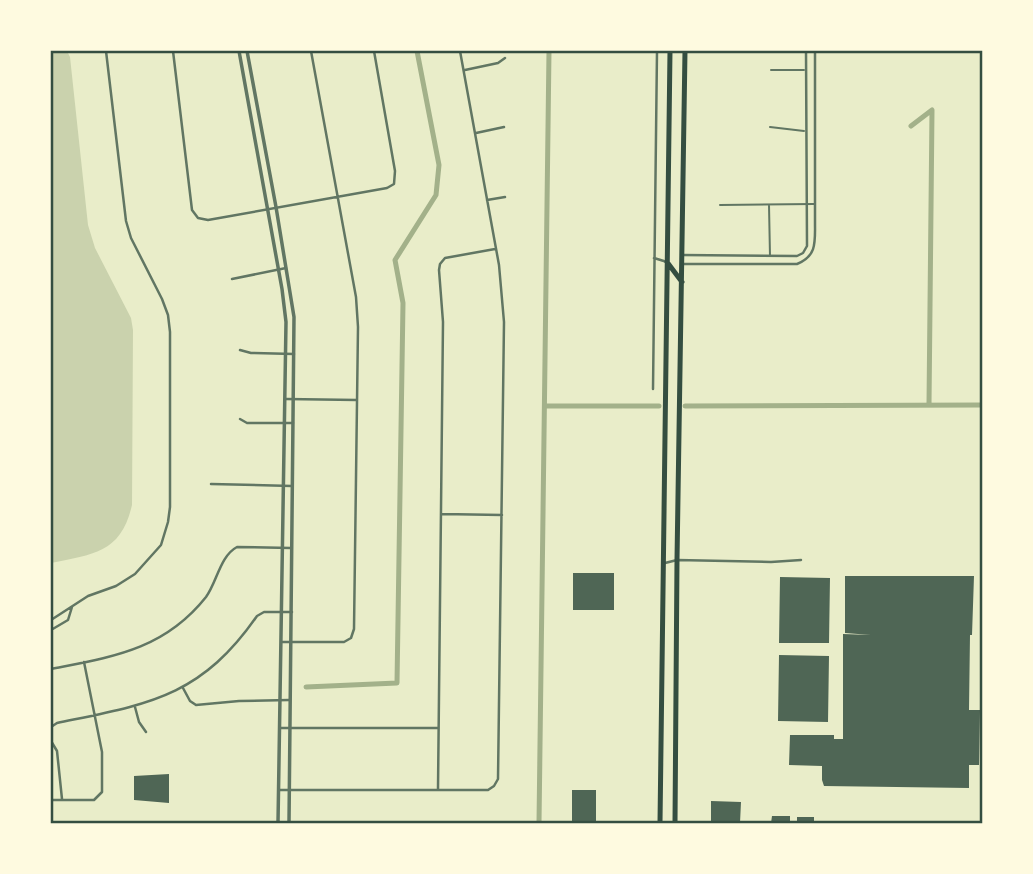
<svg xmlns="http://www.w3.org/2000/svg" width="1033" height="874" font-family="'Space Grotesk',sans-serif">
	<style>
		.green { fill: #cad2ad }
		.lines { fill: none; stroke-linecap: round; stroke-linejoin: round }
		.canal { stroke: #a3b18a; stroke-width: 5 }
		.building { fill: #4f6655 }
		.service { stroke: #617663; stroke-width: 2 }
		.minor { stroke: #617663; stroke-width: 2.5 }
		.tertiary { stroke: #617663; stroke-width: 3.5 }
		.trunk { stroke: #344e41; stroke-width: 5 }
		.neatline { fill: none; stroke: #344e41; stroke-width: 2.5 }
	</style>
	<rect width="100%" height="100%" fill="#e9edc9"/>
	<path class="green" d="M51,51H67L70,57L88,225L95,248L131,318L133,330L132,505C121,553 94,554 51,563Z"/>
	<g class="lines">
		<path class="canal" d="M911,126L932,110L929,405
			M545,406H659
			M685,406L982,405
			M306,687L397,683L403,303L395,260L436,195L439,165L417,51
			M539,823L549,51"/>
	</g>
	<path class="building" d="M573,573H614V610H573Z
		M845,576H974L972,635H970L969,710H980L979,765H969V788L824,786L822,780V766L789,765L790,735H834V739H843V634L871,635L845,633Z
		M780,577L830,578L829,643H779Z
		M779,655L829,656L828,722L778,721Z
		M169,774V803L134,800V776Z
		M572,790H596V823H572Z
		M711,801L741,802L740,823H711Z
		M772,816H790V823H771Z
		M797,817H814V823H797Z"/>
	<g class="lines">
		<path class="service" d="M771,70H804
			M770,127L804,131
			M720,205L814,204
			M769,205L770,256"/>
		<path class="minor" d="M173,51L192,210L198,218L208,220L387,188L394,184L395,171L374,51
			M465,70L498,63L505,58
			M476,133L504,127
			M487,200L505,197
			M682,255L797,256L803,253L807,246L806,51
			M654,258L667,262
			M683,264H797C817,256 815,242 815,223V51
			M232,279L286,268
			M240,350L251,353L294,354
			M653,389L657,51
			M286,399L357,400
			M240,419L247,423H293
			M211,484L292,486
			M442,514L502,515
			M665,563L677,560L771,562L801,560
			M51,620L88,596L116,586L135,574L161,545L168,522L170,507V332L168,315L162,299L131,238L126,221L106,51
			M51,630L68,620L72,607
			M282,642H344L351,638L354,629L358,327L356,297L311,51
			M51,669C112,657 164,650 206,597C217,582 220,556 237,547L291,548
			M183,688L190,701L196,705L239,701L289,700
			M135,707L139,722L146,732
			M51,727L57,723C148,704 200,698 257,616L264,612H292
			M281,728H438
			M51,741L57,751L62,799
			M438,789L443,322L439,270L440,264L445,258L495,249
			M279,790H488L494,786L498,779L504,322L499,265L460,51
			M51,800H94L102,792V752L84,662"/>
		<path class="tertiary" d="M239,51L282,289L286,322L278,823
			M247,51L276,207L294,317L289,823"/>
		<path class="trunk" d="M667,262L682,282
			M660,823L670,51
			M675,823L677,560L685,51"/>
	</g>
	<rect width="1033" height="874" fill="none" stroke="#fefae0" stroke-width="105"/>
	<rect x="52" y="52" width="929" height="770" class="neatline"/>
</svg>
